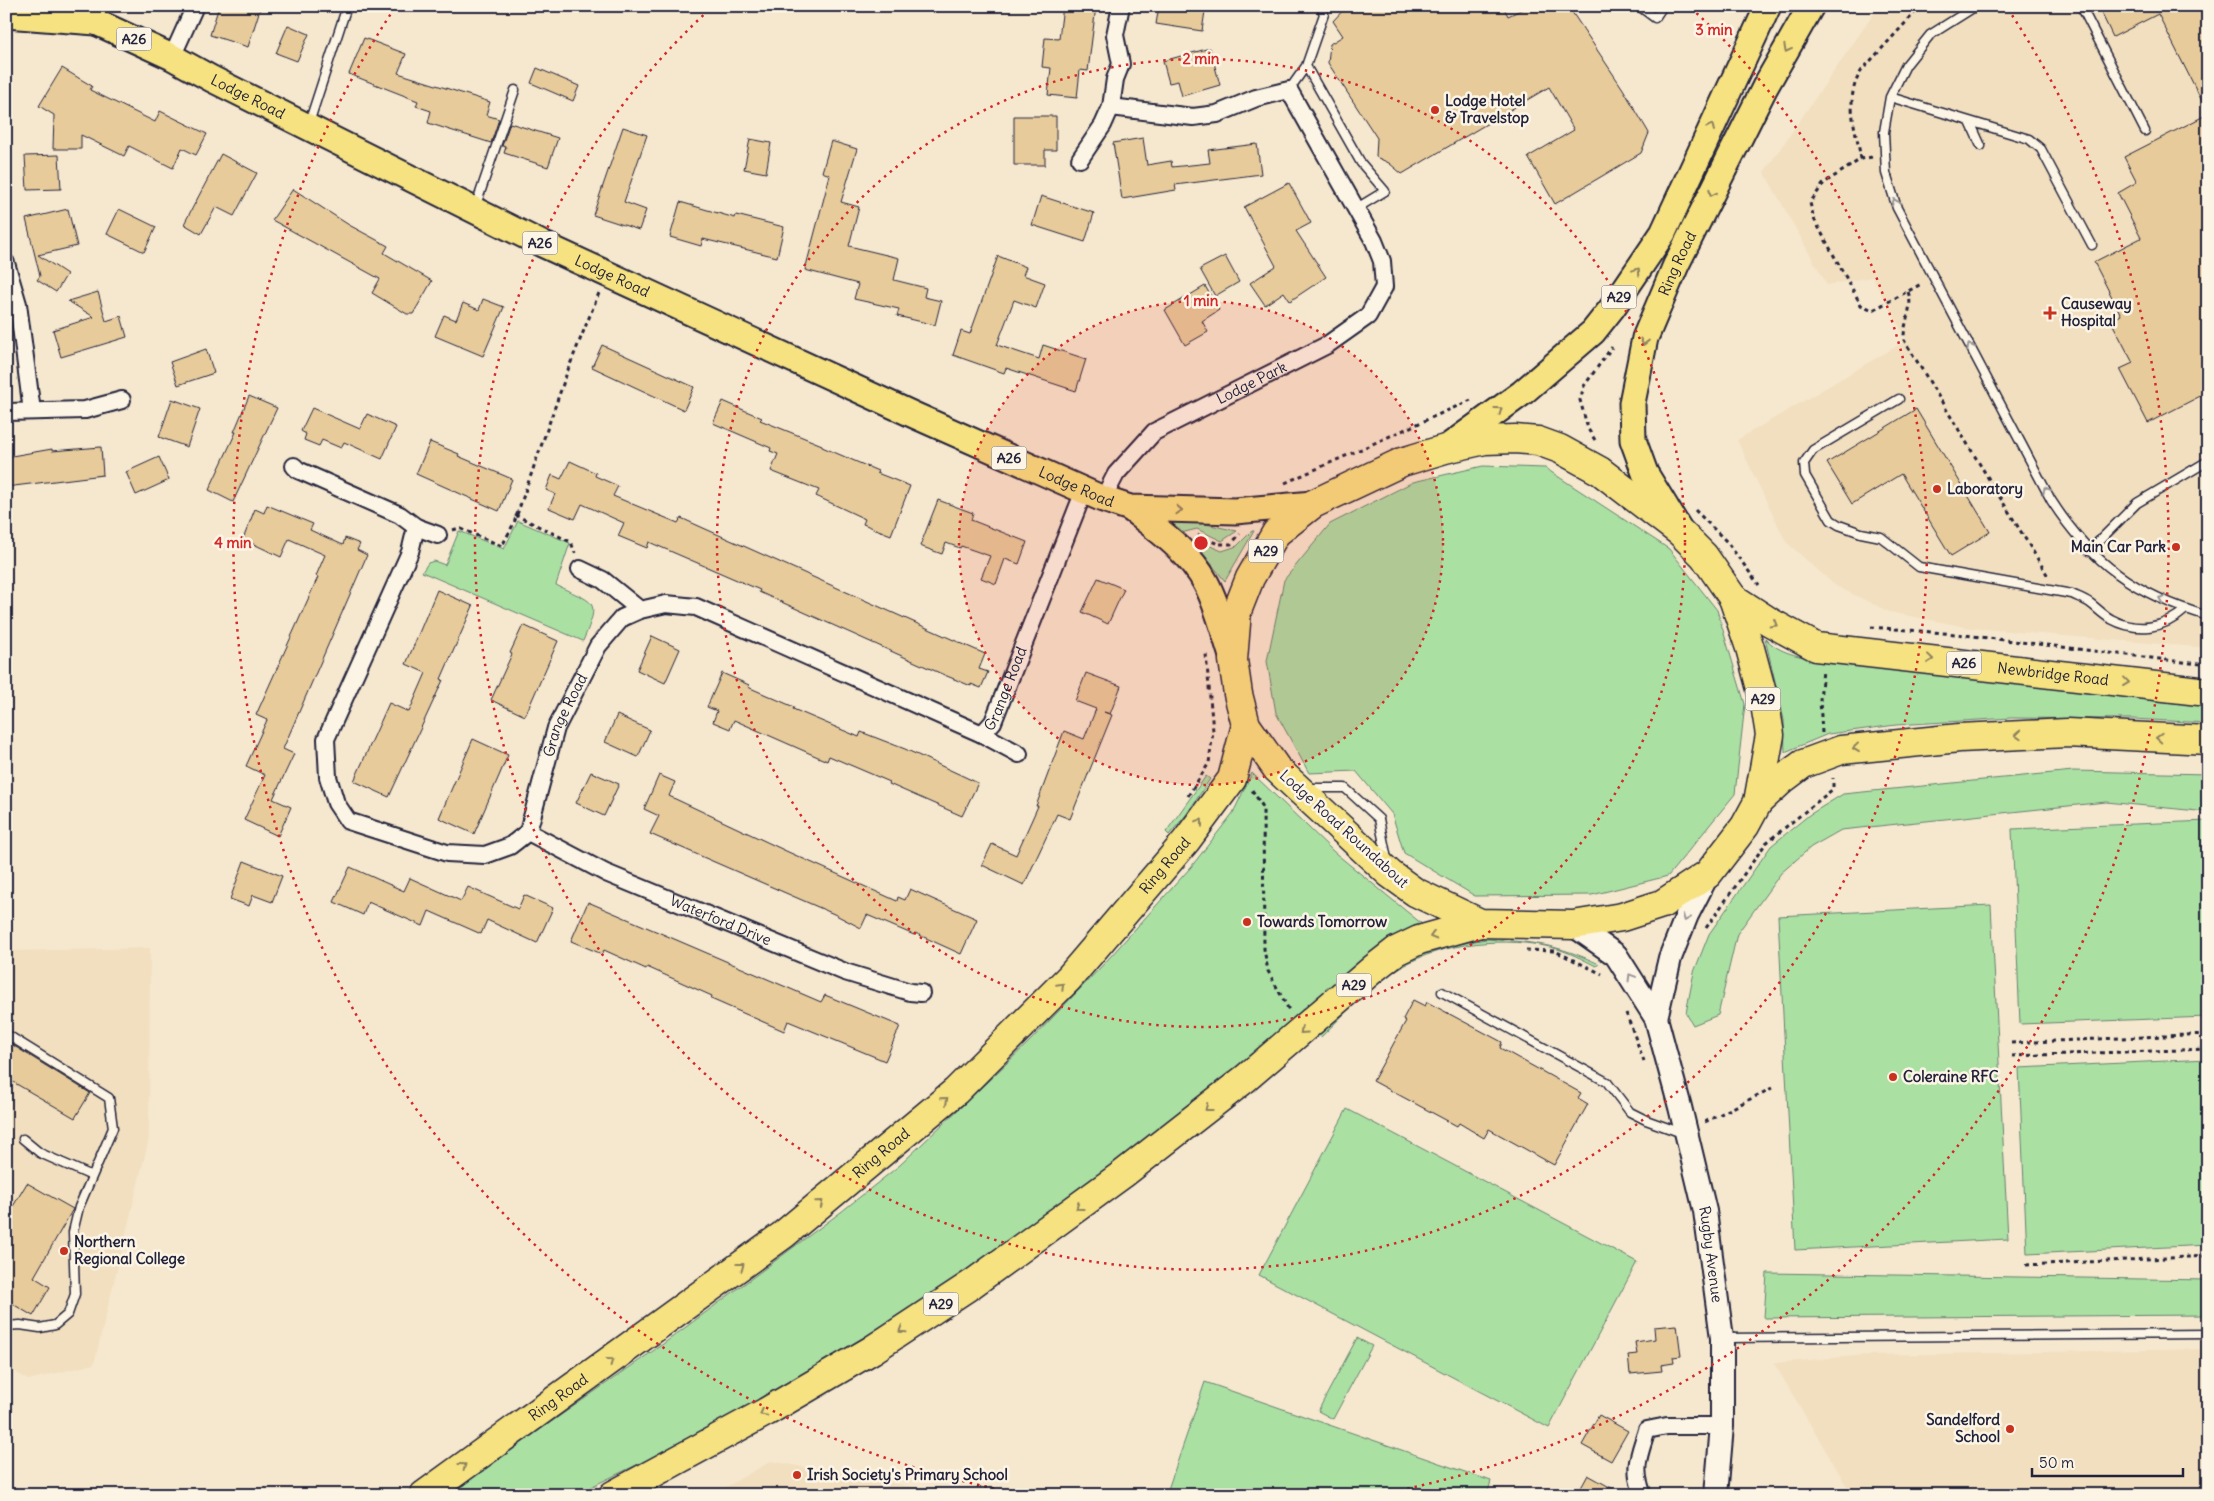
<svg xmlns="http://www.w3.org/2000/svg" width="2214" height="1501" font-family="Delius,sans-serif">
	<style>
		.built { fill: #f2dfbf }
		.green { fill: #abe0a3; stroke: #66816f }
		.building { fill: #e7cb9b; stroke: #22223b }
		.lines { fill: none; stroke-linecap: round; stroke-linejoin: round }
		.lane-casing { stroke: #22223b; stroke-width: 11 }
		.street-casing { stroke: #22223b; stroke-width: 20 }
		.secondary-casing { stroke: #22223b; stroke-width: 26 }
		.primary-casing { stroke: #22223b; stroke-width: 29 }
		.highway-casing { stroke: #22223b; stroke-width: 31 }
		.path { stroke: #22223b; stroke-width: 3; stroke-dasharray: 4 4; stroke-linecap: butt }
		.lane { stroke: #fcf5e5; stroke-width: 8 }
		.street { stroke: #fcf5e5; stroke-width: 16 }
		.secondary { stroke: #fcf5e5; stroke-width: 22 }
		.primary { stroke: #f7e281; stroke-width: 25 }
		.highway { stroke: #f7e281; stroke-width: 28 }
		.oneway { stroke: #8c825e }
		.oneway2 { stroke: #9a9698 }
		.ring { fill: none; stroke: #d62828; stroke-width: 2.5; stroke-dasharray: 2.5 5 }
		.poi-dot { fill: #c8321e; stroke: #fcf5e5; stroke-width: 2 }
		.labels { text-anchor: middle; stroke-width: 5; stroke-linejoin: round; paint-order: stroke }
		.shield { fill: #fcf5e5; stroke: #63616e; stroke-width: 1 }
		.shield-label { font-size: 14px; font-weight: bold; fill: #22223b }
		.street-label { font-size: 15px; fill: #22223b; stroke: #fcf5e5 }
		.poi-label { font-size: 15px; font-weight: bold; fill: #22223b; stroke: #fcf5e5; text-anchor: start }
		.centre { fill: #d62828; stroke: #fcf5e5; stroke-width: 2.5 }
		.ring-label { font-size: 15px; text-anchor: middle; font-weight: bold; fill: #d62828; stroke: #fcf5e5; stroke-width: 5; stroke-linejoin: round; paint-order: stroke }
	</style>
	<rect width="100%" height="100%" fill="#f6e8cf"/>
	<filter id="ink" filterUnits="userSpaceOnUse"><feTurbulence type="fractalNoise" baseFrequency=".02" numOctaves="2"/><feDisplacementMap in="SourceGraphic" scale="10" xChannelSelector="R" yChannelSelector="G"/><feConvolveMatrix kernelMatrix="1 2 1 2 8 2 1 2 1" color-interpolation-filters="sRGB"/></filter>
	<g filter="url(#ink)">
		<path class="built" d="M1879,6H2208V648L1971,628L1889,612L1836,586L1786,542L1737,440L1907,340L1872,277L1827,285L1764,172Z
			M150,948L149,1139L94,1364L28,1380L6,1366V951Z
			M2208,1349V1495H1852L1774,1363L1866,1355Z
			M771,1461L925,1489L942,1495H712Z"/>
		<path class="green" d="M1483,466L1545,468L1669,549L1717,610L1745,704L1735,794L1668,876L1592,895L1475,896L1404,853L1392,814L1356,771L1309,773L1276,713L1267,661L1284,580L1330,524L1413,482Z
			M1151,512L1237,531L1222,541L1197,529L1181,533Z
			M518,521L570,543L556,585C594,604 602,597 583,641L422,572L428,563L434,561L445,565L459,531L504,549Z
			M1252,531H1254L1225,581L1193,541L1194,539L1222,551L1237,546Z
			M1765,638C1780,654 1799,656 1819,660L2208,701V723L2133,719L2011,718L1896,725L1828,734L1785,752L1784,720Z
			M2073,771L2208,774V812L2106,802L1841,830L1811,847L1781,873L1737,934L1718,1015L1693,1025L1686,1013L1694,972L1709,934L1771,846L1809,815L1843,794Z
			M1252,773L1334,852L1422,924L1380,946L1197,1102L1006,1245L885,1324L811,1370L741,1410L651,1458L574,1495H446L663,1344L841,1212L900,1165L1029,1042L1101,967L1191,867L1233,813Z
			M1206,776L1210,779L1186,815L1169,835L1166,832Z
			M2208,821V1017L2020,1024L2012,829Z
			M1991,905L2008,1239L1795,1250L1778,916Z
			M1486,939C1532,942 1557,944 1599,964L1596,966C1582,959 1569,952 1554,948C1507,936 1443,942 1401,967C1371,984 1346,1013 1321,1037L1318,1035L1400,964L1437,948Z
			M2208,1059V1245L2027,1254L2019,1068Z
			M1347,1109L1637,1262L1549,1428L1259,1275Z
			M1767,1273L2208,1280V1315L1764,1318Z
			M1357,1338L1372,1346L1333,1419L1318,1411Z
			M1205,1382L1491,1481L1487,1495H1166Z"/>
		<path class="building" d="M219,6H261L248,47L210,35Z
			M1063,6H1096L1088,71L1080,70L1077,98L1048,95L1051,68L1042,67L1045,38L1059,39Z
			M1159,6H1191V9L1205,11L1202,31L1156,24Z
			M1347,6H1503L1508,16L1529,6H1568L1623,89L1649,133L1641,153L1555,204L1528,157L1574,130L1549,87L1402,174L1389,163L1376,157L1377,138L1328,63L1330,44L1343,36L1333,21Z
			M2098,6H2208V113L2158,14L2113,37Z
			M288,25L309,34L297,61L276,53Z
			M364,38L406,54L398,73L490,102L486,115L499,119L491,143L428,123L431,111L416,106L418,101L349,74Z
			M1210,48L1220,85L1182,96L1178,81L1169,83L1163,61Z
			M62,68L92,86L90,90L155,122L160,111L207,134L196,155L182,148L173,168L129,146L124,156L81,135V149H53L54,115L39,106Z
			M537,68L579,86L573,101L531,83Z
			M2208,114V392L2148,423L2120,369L2133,363L2111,321L2121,315L2094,262L2141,238L2118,193L2137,182L2124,157Z
			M1014,116H1056V150H1045V165H1014Z
			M510,123L558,138L548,167L504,153L506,147L502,146Z
			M623,127L647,135L624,202L646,210L639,230L593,215Z
			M1143,138L1147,165L1171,161L1172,167L1210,163L1208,150L1257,144L1261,174L1175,185L1176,190L1122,199L1113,143Z
			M750,139L771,143L766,173L744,169Z
			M831,141L857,149L841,202L859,207L849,246L899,258L894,280L926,288L924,297L941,301L935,325L897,316L899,309L854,299L858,284L805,270L830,175L822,172Z
			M221,154L257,173L234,216L216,207L201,234L184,224Z
			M59,155L61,189L27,190L25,156Z
			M1289,183L1311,223L1296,231L1326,277L1290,301L1284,292L1265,305L1250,283L1276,266L1244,207Z
			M293,189L349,225L388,246L384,253L432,281L413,314H407L372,293L380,279L272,220Z
			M1041,196L1094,213L1085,242L1032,225Z
			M680,202L735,218L736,215L784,227L777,257L703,239L701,246L670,237Z
			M68,209L77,246L38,255L67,274L56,292L37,280L40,276L26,219Z
			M119,209L156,227L144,252L107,234Z
			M998,256L1026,267L1023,275L1045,283L1036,308L1014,300L997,345L1039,359L1043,345L1086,359L1076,391L1006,368L1004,373L953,355L961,331L970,334Z
			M1225,256L1239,282L1215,296L1200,269Z
			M1205,286L1219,310L1202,321L1208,332L1185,345L1165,310Z
			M98,292L106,321L121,316L127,337L61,357L53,330L94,317L68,301Z
			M483,299L504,307L483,356L435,336L444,315L456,320L463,303L479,310Z
			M602,345L694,387L684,410L592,367Z
			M206,349L214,373L178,385L170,362Z
			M249,396L277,408L233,502L209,490L236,432H234Z
			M172,399L200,409L187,447L159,437Z
			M723,401L762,418L760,420L822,445V447L878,471L877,473L910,486L891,535L863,524L865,519L816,496L819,490L771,471L778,454L770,451L771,448L713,423Z
			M312,408L360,429L367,414L396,427L382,459L344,442L341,448L322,440L319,446L304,440L306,434L301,431Z
			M1916,409L1990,532L1951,556L1901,474L1852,504L1827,463Z
			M430,442L459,454L458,456L512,479L499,511L416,474Z
			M101,447L103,475L6,487V457L52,449V451Z
			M159,457L169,480L136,495L126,472Z
			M570,461L596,473L595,476L618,486L613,496L678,523L681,518L985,654L979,669L988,672L981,688L971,684V686L942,674L759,592L760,590L649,542L647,548L618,536L624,523L582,504L575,519L549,508L555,494L546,490L552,475L561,479Z
			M938,500L973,513L971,520L1027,542L1019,564L1005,559L996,584L981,578L990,556L961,546L960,548L946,543L942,554L920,546Z
			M267,505L313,524L310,530L343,545L345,538L360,544L357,550L367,555L283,749L294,754L273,799L291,807L278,836L244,820L265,775L246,766L267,720L256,715L318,577L316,576L325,555L289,539L281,557L243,539L255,509L264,513Z
			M1098,578L1124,589L1108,624L1082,612Z
			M437,590L473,606L441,679L443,680L389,797L354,781L389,703L409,712L426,673L406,664Z
			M523,625L558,641L525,716L491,700L512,654L510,653Z
			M652,636L680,649L665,683L637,670Z
			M722,673L749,685L748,687L794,707L793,709L859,737L861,732L905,749L978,783L962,816L889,784L890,782L829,756L827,761L734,720L730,729L713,722L717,711L707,707Z
			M1086,673L1121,686L1110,714L1104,712L1112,715L1070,819L1057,814L1024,885L982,865L992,844L1016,855L1038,806H1036L1064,731L1084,739L1096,709L1075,701Z
			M617,715L650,730L638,757L605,742Z
			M473,739L508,755L474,834L439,818Z
			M591,772L619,784L604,816L576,803Z
			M659,775L675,782L669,796L786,851L897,901L898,897L905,900L910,889L977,919L961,954L915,933L914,935L867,915L861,928L834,914L650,834L659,816L644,809Z
			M244,861L282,876L272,902L253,895L249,906L230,899Z
			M350,867L404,891L410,878L461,901L468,887L518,909L524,895L553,908L537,943L487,920L481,934L429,911L423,926L368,902L363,915L334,902Z
			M588,902L821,1002L825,995L900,1026L885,1061L788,1021L784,1031L711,999L712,996L647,967L646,969L604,950L602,954L571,941Z
			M1413,1000L1425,1006L1427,1002L1502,1042L1500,1048L1581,1093L1578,1098L1588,1104L1554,1165L1489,1129L1484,1138L1459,1123L1457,1126L1373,1081L1406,1021L1403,1019Z
			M6,1041L90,1093L75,1118L6,1078Z
			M27,1183L73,1209L34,1277L50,1287L33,1316L6,1300V1218Z
			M1677,1325L1681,1356L1673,1357L1674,1363L1661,1365L1662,1371L1630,1374L1628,1355L1637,1354L1635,1342L1655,1339L1654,1327Z
			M1599,1415L1628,1431L1611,1461L1582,1445Z
			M1588,1475L1624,1495H1577Z"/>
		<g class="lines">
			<defs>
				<path id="lane" d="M1639,6L1655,18L1663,6
					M1976,6L1930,35L1906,65L1890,97L1884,132L1886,173L1897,208L2051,500C2092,564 2136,595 2208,616
					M2081,6L2145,131
					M1306,66L1361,163L1385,191L1357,208
					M1289,90L1306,66L1324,14L1321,6
					M1890,97L2029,139L2041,149L2092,245
					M1970,122L1981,146
					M309,123L347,6
					M475,208L515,90
					M1899,399L1813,450L1804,463L1805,475L1831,520L1839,525L1861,533L1881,537L1919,567L2072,594C2078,597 2084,599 2090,603C2097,608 2103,615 2111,619C2137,633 2164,629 2186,609
					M2089,551L2137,503L2208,461
					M1309,788H1345L1379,819L1387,859
					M1442,992L1607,1082L1630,1112L1646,1120L1682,1133
					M6,1034L109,1098L113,1128L79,1207L73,1232L75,1294L68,1314L55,1325L40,1328L20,1325L6,1326
					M23,1139L40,1153L92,1176
					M1725,1338L2208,1334"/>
				<g id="street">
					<path d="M172,57L195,6"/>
					<path d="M1080,159L1103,125L1111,107L1115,79L1121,64L1115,35L1121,6"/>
					<path d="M6,263L18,304L32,411"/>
					<path d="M6,412L85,410L122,400"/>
					<path id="s1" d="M294,466L298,470L400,515L416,527L410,552L326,739L328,777L336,803L348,821L447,853L485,855L510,846L528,832L556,728L598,646L622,618L640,610L666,604L696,607L982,734L993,722L1084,491"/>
					<path id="s2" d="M1103,499L1116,474L1154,432L1327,345L1368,316L1384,287L1382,261L1374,241L1289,90L1256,98L1217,114L1193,117L1111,107"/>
					<path d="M416,527L438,535"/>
					<path d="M580,569L603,580L640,610"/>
					<path d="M982,734L1019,754"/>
					<path id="s3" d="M528,832L606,873L845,972L910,992L921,993"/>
					<path d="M1643,1495C1632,1468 1639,1456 1647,1430L1667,1426H1722"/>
				</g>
				<g id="secondary">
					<path id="s4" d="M1573,925L1616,955L1656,1018L1680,1107L1705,1211L1722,1338V1426L1716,1495"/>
					<path d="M1656,1018L1670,958L1687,915L1708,874"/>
				</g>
				<g id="primary">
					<path id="s5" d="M80,6L96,22L172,57L212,79L542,244L916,416L1103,499L1130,508L1235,511L1313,504"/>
					<path d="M6,15L96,22"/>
					<path d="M1445,449L1522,393L1593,332L1612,308L1663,233L1768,6"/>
					<path d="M1130,508C1157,529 1190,552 1206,583C1218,606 1224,632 1232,656"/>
					<path id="s6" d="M1679,529L1645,473L1633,440L1632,403L1645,338L1676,265L1765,87L1811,6"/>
				</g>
				<g id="highway">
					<path d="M1515,439L1538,441L1560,449L1600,471L1681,533L1704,556L1733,598L1750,648L1765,704L1770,735L1758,802L1745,826L1708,874L1662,904L1622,917L1573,925L1480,923L1415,892L1390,874L1277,769L1246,725L1238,694L1233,660L1237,611L1250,578L1276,533L1313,504L1402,462L1445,449L1485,440Z"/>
					<path id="s7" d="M1733,598L1770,622L1816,647L2208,692"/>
					<path d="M1758,802L1783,779L1803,764L1841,750L1959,738L2067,733L2208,740"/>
					<path id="s8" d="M424,1495L783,1235L956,1091L1069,978L1186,841L1232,779L1246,725"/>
					<path d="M613,1495L766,1412L872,1350L972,1284L1123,1174L1246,1078L1373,969L1396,951L1419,940L1480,923"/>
				</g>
			</defs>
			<use href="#lane" class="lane-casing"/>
			<use href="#street" class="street-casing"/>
			<use href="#secondary" class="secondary-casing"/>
			<use href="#primary" class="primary-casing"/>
			<use href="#highway" class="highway-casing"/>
			<path class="path" d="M1872,157L1861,159L1824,183L1810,203L1814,219L1861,305L1873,310L1923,283
				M1861,159C1856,129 1843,98 1862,70L1921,6
				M1908,292C1914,307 1903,323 1904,340L2048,576
				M1595,440L1588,429L1580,400L1584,386L1612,347
				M1285,483L1471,400
				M1695,510L1727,542L1759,585
				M515,515L571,542L575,553
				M453,530L459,528L502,546L514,523L569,367L599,293
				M1198,535L1218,544H1231L1240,534
				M1871,627L1956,634L2208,665
				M1822,733L1820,700L1823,670
				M1252,790L1263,807L1264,949L1268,971L1290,1012
				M1188,796L1209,763L1213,731L1206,654
				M1706,928L1766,843L1833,789V778
				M1526,950L1555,951L1602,974
				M1626,1013L1644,1061
				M2011,1043L2208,1034
				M2012,1056L2208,1049
				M1705,1122L1772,1088
				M2026,1265L2208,1256"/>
			<use href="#lane" class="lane"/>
			<use href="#street" class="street"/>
			<use href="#secondary" class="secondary"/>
			<use href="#primary" class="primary"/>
			<use href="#highway" class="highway"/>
		</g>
		<defs><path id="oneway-chevron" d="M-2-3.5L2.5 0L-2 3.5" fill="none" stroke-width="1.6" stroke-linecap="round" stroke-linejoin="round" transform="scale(1.25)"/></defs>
		<g class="oneway">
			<use href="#oneway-chevron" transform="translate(1787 49) rotate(119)"/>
			<use href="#oneway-chevron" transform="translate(1711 127) rotate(-66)"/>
			<use href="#oneway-chevron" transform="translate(1712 193) rotate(117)"/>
			<use href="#oneway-chevron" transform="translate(1637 271) rotate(-56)"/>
			<use href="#oneway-chevron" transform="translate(1644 342) rotate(104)"/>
			<use href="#oneway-chevron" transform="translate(1499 410) rotate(-36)"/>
			<use href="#oneway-chevron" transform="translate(1179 510) rotate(2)"/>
			<use href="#oneway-chevron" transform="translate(1774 624) rotate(30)"/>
			<use href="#oneway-chevron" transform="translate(1930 659) rotate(6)"/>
			<use href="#oneway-chevron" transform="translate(2126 682) rotate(7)"/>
			<use href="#oneway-chevron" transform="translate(2018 735) rotate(178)"/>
			<use href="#oneway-chevron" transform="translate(2159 738) rotate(-177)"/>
			<use href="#oneway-chevron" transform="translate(1856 748) rotate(174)"/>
			<use href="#oneway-chevron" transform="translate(1200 822) rotate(-53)"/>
			<use href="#oneway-chevron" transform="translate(1433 936) rotate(164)"/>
			<use href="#oneway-chevron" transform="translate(1061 986) rotate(-45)"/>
			<use href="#oneway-chevron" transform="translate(1303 1031) rotate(138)"/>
			<use href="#oneway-chevron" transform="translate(945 1100) rotate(-41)"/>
			<use href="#oneway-chevron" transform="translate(1208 1108) rotate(142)"/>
			<use href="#oneway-chevron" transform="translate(820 1203) rotate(-40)"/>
			<use href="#oneway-chevron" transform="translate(1079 1207) rotate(144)"/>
			<use href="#oneway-chevron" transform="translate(741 1266) rotate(-37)"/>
			<use href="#oneway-chevron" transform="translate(902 1330) rotate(147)"/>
			<use href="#oneway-chevron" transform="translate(610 1361) rotate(-36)"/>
			<use href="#oneway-chevron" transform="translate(763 1413) rotate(151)"/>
			<use href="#oneway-chevron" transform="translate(463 1466) rotate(-36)"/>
		</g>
		<g class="oneway2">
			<use href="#oneway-chevron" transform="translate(1895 202) rotate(-110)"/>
			<use href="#oneway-chevron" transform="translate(1970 347) rotate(-118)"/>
			<use href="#oneway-chevron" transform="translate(2046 490) rotate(-118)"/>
			<use href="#oneway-chevron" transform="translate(2162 599) rotate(-156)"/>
			<use href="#oneway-chevron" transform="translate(1686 918) rotate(113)"/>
			<use href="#oneway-chevron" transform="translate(1631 977) rotate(-121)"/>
		</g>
	</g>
	<circle cx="1201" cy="543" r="242" fill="#d62828" fill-opacity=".12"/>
	<g class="ring">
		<circle cx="1201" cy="543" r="242"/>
		<circle cx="1201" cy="543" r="484"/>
		<path d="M1691 8A726 726 0 1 1 711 8"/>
		<path d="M1016 1493A968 968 0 0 1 394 9M2008 9A968 968 0 0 1 1386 1493"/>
	</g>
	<g class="poi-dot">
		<circle cx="1435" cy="110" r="5"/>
		<path d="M2047.5 305.5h5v5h5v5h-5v5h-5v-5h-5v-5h5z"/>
		<circle cx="1937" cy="489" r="5"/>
		<circle cx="2176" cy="547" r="5"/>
		<circle cx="1247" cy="922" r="5"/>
		<circle cx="1893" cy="1077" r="5"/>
		<circle cx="64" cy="1251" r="5"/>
		<circle cx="2010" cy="1429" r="5"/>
		<circle cx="797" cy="1475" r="5"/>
	</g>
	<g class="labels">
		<g class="shield">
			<rect x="116.5" y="27.5" width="35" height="23" rx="4"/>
			<rect x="522.5" y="231.5" width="35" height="23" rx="4"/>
			<rect x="1601.5" y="285.5" width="35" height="23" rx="4"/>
			<rect x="991.5" y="446.5" width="35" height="23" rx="4"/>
			<rect x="1248.5" y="539.5" width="35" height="23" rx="4"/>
			<rect x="1946.5" y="651.5" width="35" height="23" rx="4"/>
			<rect x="1745.5" y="687.5" width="35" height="23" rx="4"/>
			<rect x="1336.5" y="973.5" width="35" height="23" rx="4"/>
			<rect x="923.5" y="1292.5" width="35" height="23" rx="4"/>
		</g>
		<g class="shield-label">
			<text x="134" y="44">A26</text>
			<text x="540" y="248">A26</text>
			<text x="1619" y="302">A29</text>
			<text x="1009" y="463">A26</text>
			<text x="1266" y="556">A29</text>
			<text x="1964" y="668">A26</text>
			<text x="1763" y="704">A29</text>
			<text x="1354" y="990">A29</text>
			<text x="941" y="1309">A29</text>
		</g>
		<g class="street-label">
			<text dy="5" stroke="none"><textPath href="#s5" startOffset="192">Lodge Road</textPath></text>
			<text dy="5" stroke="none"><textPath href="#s6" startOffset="285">Ring Road</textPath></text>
			<text dy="5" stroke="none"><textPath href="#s5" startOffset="598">Lodge Road</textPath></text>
			<text dy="5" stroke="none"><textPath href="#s2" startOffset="194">Lodge Park</textPath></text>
			<text dy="5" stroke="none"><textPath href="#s5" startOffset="1108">Lodge Road</textPath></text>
			<text dy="5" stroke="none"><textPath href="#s7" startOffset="335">Newbridge Road</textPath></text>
			<text dy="5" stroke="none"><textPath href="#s1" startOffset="1324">Grange Road</textPath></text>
			<text dy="5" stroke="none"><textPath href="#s1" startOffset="769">Grange Road</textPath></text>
			<text transform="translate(1344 829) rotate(42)" y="5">Lodge Road Roundabout</text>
			<text dy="5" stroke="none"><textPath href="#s8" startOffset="976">Ring Road</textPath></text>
			<text dy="5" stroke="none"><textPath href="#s3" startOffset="212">Waterford Drive</textPath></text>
			<text dy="5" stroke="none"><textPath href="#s8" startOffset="571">Ring Road</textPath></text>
			<text dy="5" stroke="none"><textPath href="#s4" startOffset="370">Rugby Avenue</textPath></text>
			<text dy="5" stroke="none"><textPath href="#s8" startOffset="166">Ring Road</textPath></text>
		</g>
		<g class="poi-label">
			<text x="1445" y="106">Lodge Hotel<tspan x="1445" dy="17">&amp; Travelstop</tspan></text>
			<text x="2061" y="309">Causeway<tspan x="2061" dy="17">Hospital</tspan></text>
			<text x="1947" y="494">Laboratory</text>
			<text x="2166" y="552" text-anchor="end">Main Car Park</text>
			<text x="1257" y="927">Towards Tomorrow</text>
			<text x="1903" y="1082">Coleraine RFC</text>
			<text x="74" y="1247">Northern<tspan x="74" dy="17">Regional College</tspan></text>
			<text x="2000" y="1425" text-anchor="end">Sandelford<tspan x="2000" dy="17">School</tspan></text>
			<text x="807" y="1480">Irish Society's Primary School</text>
		</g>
	</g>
	<circle cx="1201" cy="543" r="8" class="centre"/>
	<g class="ring-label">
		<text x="1714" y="35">3 min</text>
		<text x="1201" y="64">2 min</text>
		<text x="1201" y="306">1 min</text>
		<text x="233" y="548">4 min</text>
	</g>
	<rect width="2214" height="1501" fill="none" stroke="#fcf5e5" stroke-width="25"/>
	<rect x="12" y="12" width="2189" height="1476" fill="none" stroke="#22223b" stroke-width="2" filter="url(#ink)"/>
	<path d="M2032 1468v8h151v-8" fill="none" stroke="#22223b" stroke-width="2.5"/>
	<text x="2039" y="1468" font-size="15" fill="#22223b" stroke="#fcf5e5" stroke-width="4" paint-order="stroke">50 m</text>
</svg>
